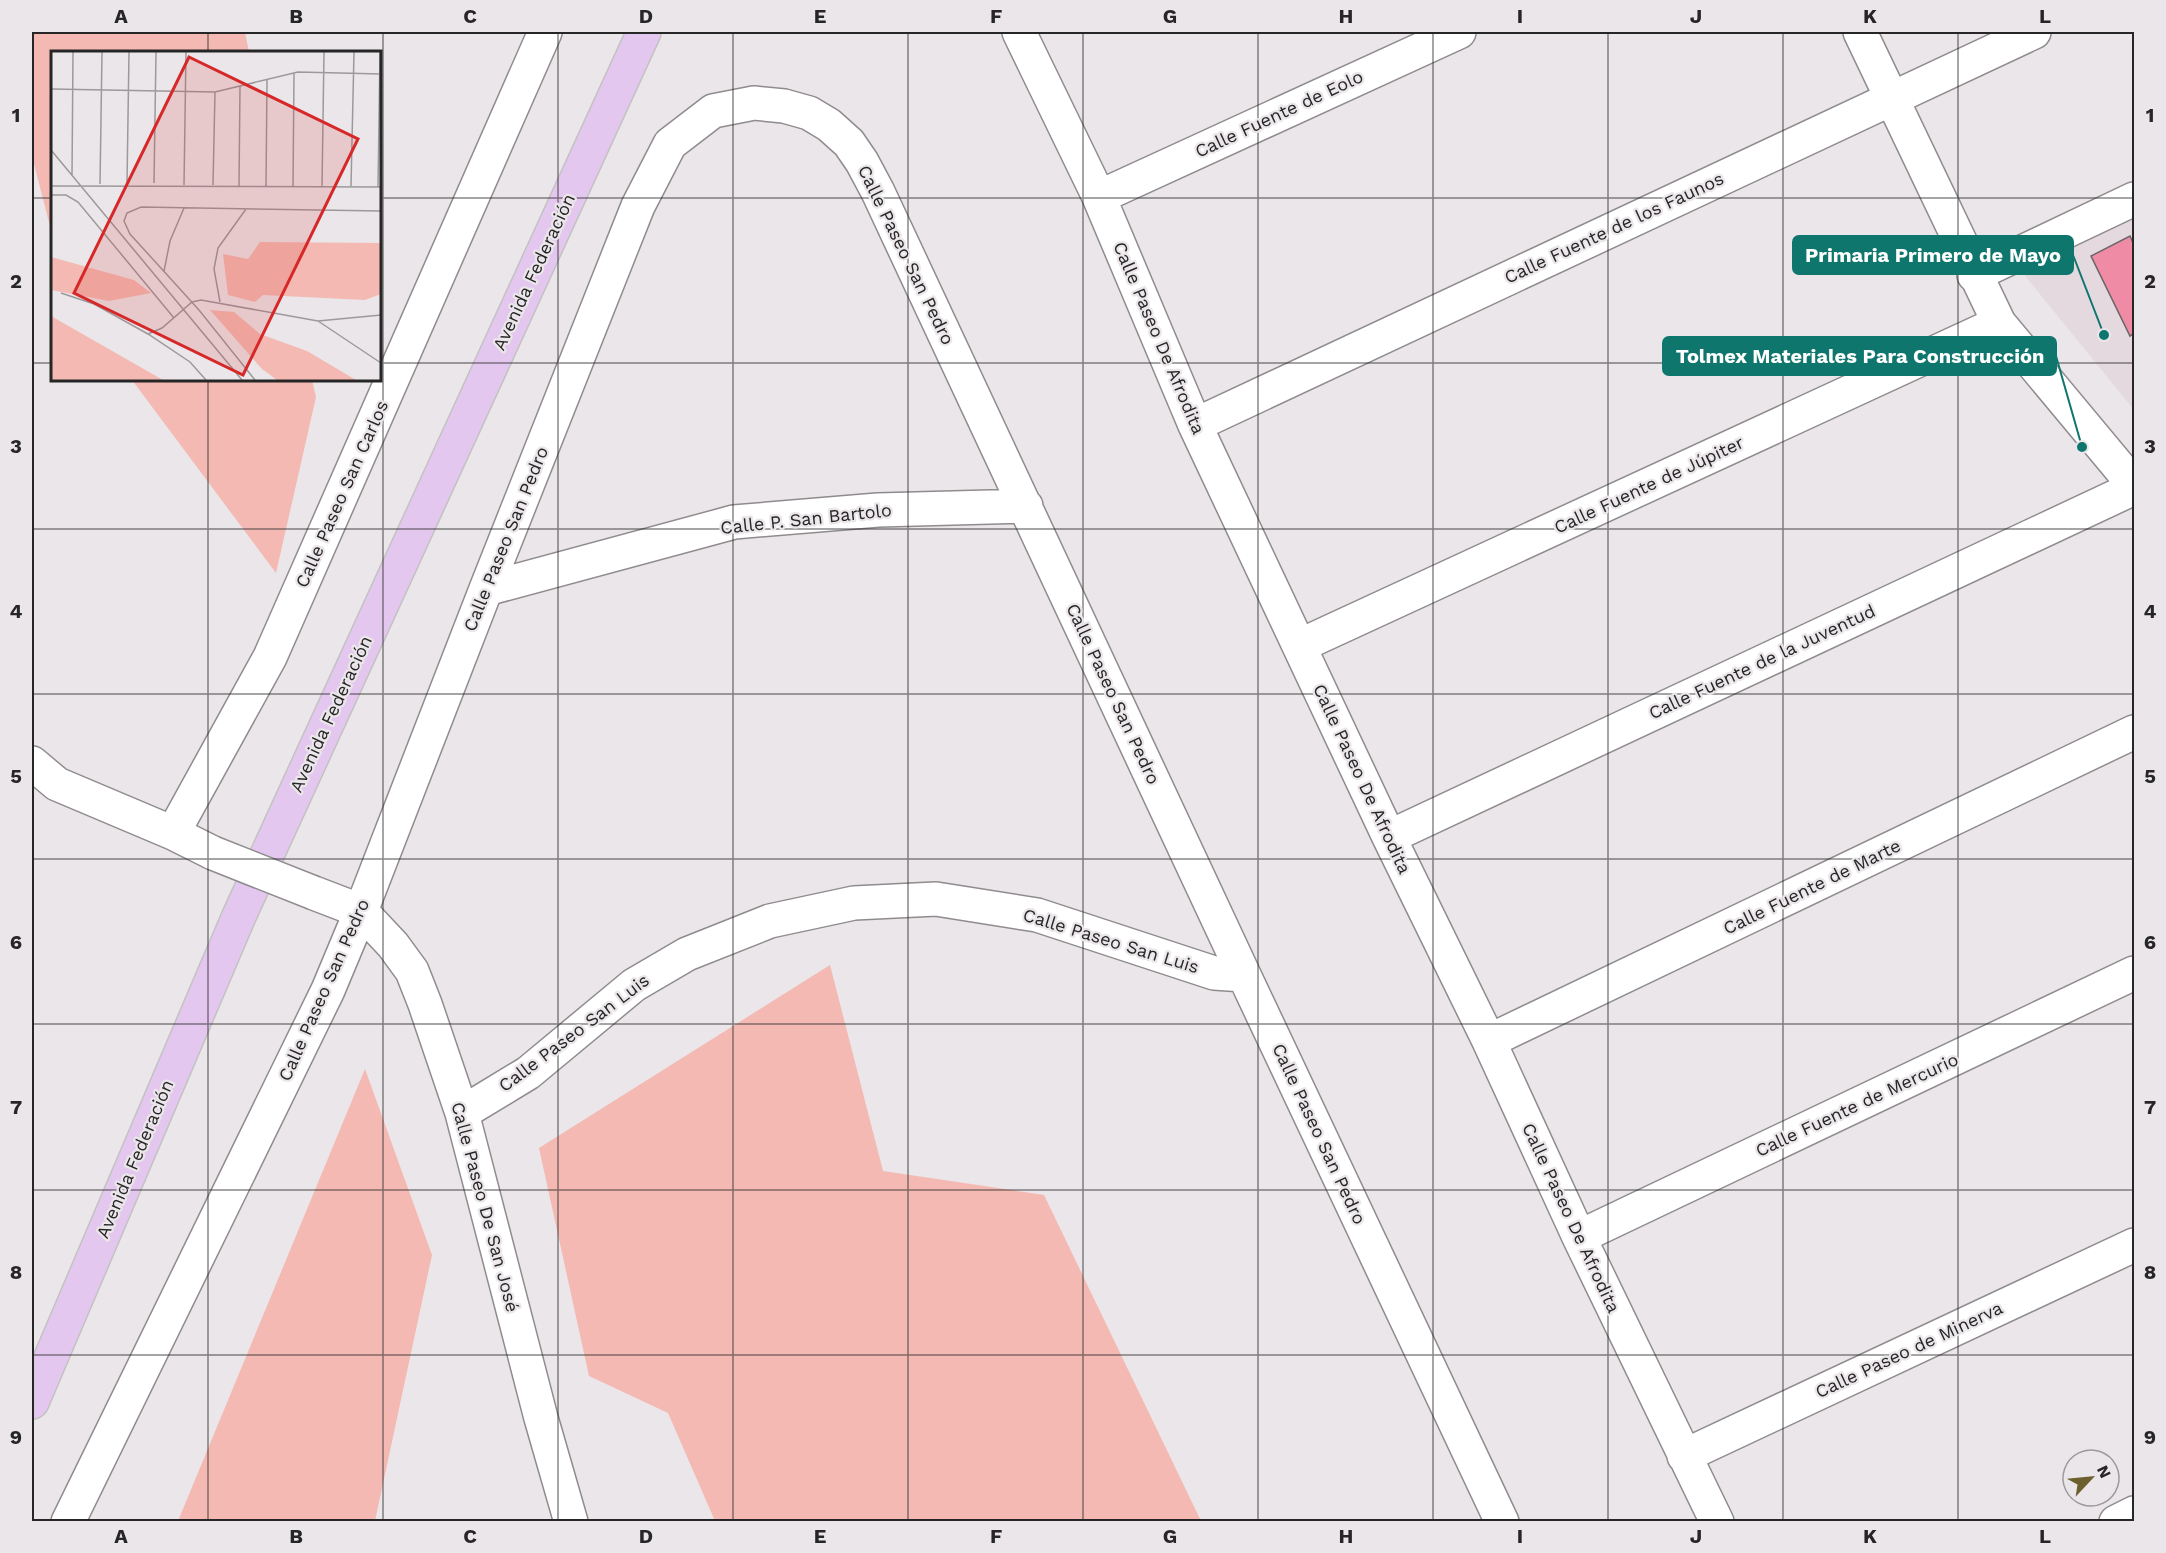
<svg xmlns="http://www.w3.org/2000/svg" width="2166" height="1553" font-family="'Work Sans',sans-serif">
	<style>
		.built { fill: #e5d9e0 }
		.green { fill: #f4b9b2 }
		.building { fill: #f08ba6; stroke: #6a6566; stroke-width: 1.5 }
		.lines { fill: none; stroke-linecap: round; stroke-linejoin: round }
		.minor-casing { stroke: #8f8b8e; stroke-width: 36 }
		.major-casing { stroke: #c3c2c3; stroke-width: 36 }
		.minor { stroke: #fff; stroke-width: 33 }
		.major { stroke: #e4c7ef; stroke-width: 33 }
		.minor-bridge-casing { stroke: #8f8b8e; stroke-width: 36; stroke-linecap: butt }
		.minor-bridge { stroke: #fff; stroke-width: 33 }
		.grid { fill: none; stroke: #272627; stroke-width: 1.5; stroke-opacity: 0.55 }
		.labels { text-anchor: middle; stroke-width: 4.5; stroke-linejoin: round; paint-order: stroke }
		.street-label { font-size: 18px; fill: #272627; stroke: #eae6e9 }
		.inset-road { fill: none; stroke: #9c999b; stroke-width: 1.5 }
		.view { fill: #d62828; fill-opacity: 0.15; stroke: #d62828; stroke-width: 3 }
		.inset-edge { fill: none; stroke: #272627; stroke-width: 3 }
		.leader { fill: none; stroke: #0f766e; stroke-width: 2 }
		.callout-dot { fill: #0f766e; stroke: #eae6e9; stroke-width: 2 }
		.callout { fill: #0f766e; stroke: #0f766e; stroke-width: 2 }
		.callout-label { font-size: 20px; text-anchor: middle; font-weight: bold; fill: #fff }
		.neatline { fill: none; stroke: #272627; stroke-width: 2 }
		.grid-label { font-size: 20px; text-anchor: middle; font-weight: bold; fill: #272627 }
	</style>
	<rect width="100%" height="100%" fill="#eae6e9"/>
	<path class="built" d="M2134,205V410L2013,261Z"/>
	<path class="green" d="M32,32H245L249,52H52V234L32,156Z
		M132,380H312L316,397L276,573Z
		M830,965L883,1171L1044,1195L1201,1521H715L668,1413L589,1376L539,1148Z
		M365,1069L432,1255L375,1521H178Z"/>
	<path class="building" d="M2130,236L2134,245V333L2130,336L2091,256Z"/>
	<g class="lines">
		<defs>
			<path id="minor" d="M1019,32L1099,197L1195,425L1389,837L1489,1041L1579,1237L1717,1522
				M1860,32L1999,323L2134,485
				M1099,197L1459,32
				M1974,275L2134,199
				M1195,425L2034,32
				M486,589L734,522L878,510L1026,506
				M1299,646L1999,323
				M32,763L57,784L173,833L213,853
				M173,833L270,657L545,32
				M1389,837L2134,488
				M314,893L361,911L393,945L412,971L425,1004L462,1113L541,1418L571,1522
				M1489,1041L2134,732
				M462,1113L528,1073L634,985L687,954L770,921L854,903L936,899L1037,915L1214,973L1244,975
				M1579,1237L2134,973
				M1684,1456L2134,1245
				M68,1522L328,990L361,911L486,589L638,206L670,144L713,111L754,103L784,106L809,113L829,125L849,143L862,162L878,192L1244,975L1502,1522
				M2116,1522L2134,1513"/>
			<path id="major" d="M32,1402L239,916L644,32"/>
		</defs>
		<use href="#minor" class="minor-casing"/>
		<use href="#major" class="major-casing"/>
		<use href="#minor" class="minor"/>
		<use href="#major" class="major"/>
		<defs>
			<path id="minor-bridge" d="M213,853L314,893"/>
		</defs>
		<use href="#minor-bridge" class="minor-bridge-casing"/>
		<use href="#minor-bridge" class="minor-bridge"/>
	</g>
	<path class="grid" d="M208,32V52M383,32V1522M558,32V1522M733,32V1522M908,32V1522M1083,32V1522M1258,32V1522M1433,32V1522M1608,32V1522M1783,32V1522M1958,32V1522M32,198H52M380,198H2134M32,363H52M380,363H2134M208,380V1522M32,529H2134M32,694H2134M32,859H2134M32,1024H2134M32,1190H2134M32,1355H2134"/>
	<g class="labels">
		<g class="street-label">
			<text transform="translate(1279 114) rotate(-25)" y="6">Calle Fuente de Eolo</text>
			<text transform="translate(1614 228) rotate(-25)" y="6">Calle Fuente de los Faunos</text>
			<text transform="translate(906 255) rotate(64)" y="6">Calle Paseo San Pedro</text>
			<text transform="translate(534 272) rotate(-65)" y="6">Avenida Federación</text>
			<text transform="translate(1159 338) rotate(67)" y="6">Calle Paseo De Afrodita</text>
			<text transform="translate(1649 485) rotate(-25)" y="6">Calle Fuente de Júpiter</text>
			<text transform="translate(342 494) rotate(-66)" y="6">Calle Paseo San Carlos</text>
			<text transform="translate(806 519) rotate(-6)" y="6">Calle P. San Bartolo</text>
			<text transform="translate(506 539) rotate(-68)" y="6">Calle Paseo San Pedro</text>
			<text transform="translate(1762 662) rotate(-25)" y="6">Calle Fuente de la Juventud</text>
			<text transform="translate(1113 694) rotate(65)" y="6">Calle Paseo San Pedro</text>
			<text transform="translate(331 714) rotate(-65)" y="6">Avenida Federación</text>
			<text transform="translate(1362 779) rotate(65)" y="6">Calle Paseo De Afrodita</text>
			<text transform="translate(1812 887) rotate(-26)" y="6">Calle Fuente de Marte</text>
			<text transform="translate(1111 941) rotate(17)" y="6">Calle Paseo San Luis</text>
			<text transform="translate(324 990) rotate(-66)" y="6">Calle Paseo San Pedro</text>
			<text transform="translate(574 1033) rotate(-37)" y="6">Calle Paseo San Luis</text>
			<text transform="translate(1857 1105) rotate(-25)" y="6">Calle Fuente de Mercurio</text>
			<text transform="translate(1319 1134) rotate(65)" y="6">Calle Paseo San Pedro</text>
			<text transform="translate(135 1159) rotate(-67)" y="6">Avenida Federación</text>
			<text transform="translate(485 1207) rotate(75)" y="6">Calle Paseo De San José</text>
			<text transform="translate(1571 1218) rotate(65)" y="6">Calle Paseo De Afrodita</text>
			<text transform="translate(1909 1350) rotate(-25)" y="6">Calle Paseo de Minerva</text>
		</g>
	</g>
	<g transform="translate(51 51)">
		<rect width="330" height="330" fill="#eae6e9"/>
		<path d="M209,191L330,192V243L314,249L212,244L204,251L177,244L172,203L197,208ZM0,206L83,229L100,242L58,250L0,239ZM159,259L183,261L209,283L256,300L305,329H226L211,318ZM0,265L112,329H0Z" fill="#f4b9b2"/>
		<path class="inset-road" d="M0,38L164,41L247,21L330,23M0,99L191,329M21,125L22,1M76,132L78,1M103,132L105,1M49,133L51,1M133,134L135,1M162,134L164,41M0,135L330,136M188,135L189,35M215,135L216,29M242,135L243,22M300,135L303,1M271,136L273,1M327,136L329,1M0,144H15L27,151L123,267M113,220L119,190L133,157M10,242L43,253L97,283L139,311L155,329M169,251L163,218L167,197L195,158M267,270L330,312M97,283L111,277L141,251L150,249L267,270L330,264M204,329L148,259L79,183L73,170L76,162L90,156L330,160"/>
		<path class="view" d="M138,6L307,88L192,324L23,242Z"/>
		<rect width="330" height="330" class="inset-edge"/>
	</g>
	<path class="leader" d="M2104 335L2073 255M2082 447L2056 356"/>
	<g class="callout-dot">
		<circle cx="2104" cy="335" r="6"/>
		<circle cx="2082" cy="447" r="6"/>
	</g>
	<g class="callout">
		<rect x="1793" y="236" width="280" height="38" rx="6"/>
		<rect x="1663" y="337" width="393" height="38" rx="6"/>
	</g>
	<g class="callout-label">
		<text x="1933" y="262">Primaria Primero de Mayo</text>
		<text x="1860" y="363">Tolmex Materiales Para Construcción</text>
	</g>
	<rect width="2166" height="1553" fill="none" stroke="#eae6e9" stroke-width="66"/>
	<g transform="translate(2091 1478) rotate(64)"><circle r="28" fill="#eae6e9" stroke="#9c999b" stroke-width="1.5"/>
	<path d="M0-4.5L10 22L0 15L-10 22Z" fill="#6c612e"/>
	<text y="-9" font-size="16" font-weight="bold" text-anchor="middle" fill="#272627">N</text>
	</g>
	<rect x="33" y="33" width="2100" height="1487" class="neatline"/>
	<g class="grid-label">
		<text x="121" y="23">A</text>
		<text x="296" y="23">B</text>
		<text x="470" y="23">C</text>
		<text x="646" y="23">D</text>
		<text x="820" y="23">E</text>
		<text x="996" y="23">F</text>
		<text x="1170" y="23">G</text>
		<text x="1346" y="23">H</text>
		<text x="1520" y="23">I</text>
		<text x="1696" y="23">J</text>
		<text x="1870" y="23">K</text>
		<text x="2045" y="23">L</text>
		<text x="16" y="122">1</text>
		<text x="2150" y="122">1</text>
		<text x="16" y="288">2</text>
		<text x="2150" y="288">2</text>
		<text x="16" y="453">3</text>
		<text x="2150" y="453">3</text>
		<text x="16" y="618">4</text>
		<text x="2150" y="618">4</text>
		<text x="16" y="783">5</text>
		<text x="2150" y="783">5</text>
		<text x="16" y="949">6</text>
		<text x="2150" y="949">6</text>
		<text x="16" y="1114">7</text>
		<text x="2150" y="1114">7</text>
		<text x="16" y="1279">8</text>
		<text x="2150" y="1279">8</text>
		<text x="16" y="1444">9</text>
		<text x="2150" y="1444">9</text>
		<text x="121" y="1543">A</text>
		<text x="296" y="1543">B</text>
		<text x="470" y="1543">C</text>
		<text x="646" y="1543">D</text>
		<text x="820" y="1543">E</text>
		<text x="996" y="1543">F</text>
		<text x="1170" y="1543">G</text>
		<text x="1346" y="1543">H</text>
		<text x="1520" y="1543">I</text>
		<text x="1696" y="1543">J</text>
		<text x="1870" y="1543">K</text>
		<text x="2045" y="1543">L</text>
	</g>
</svg>
